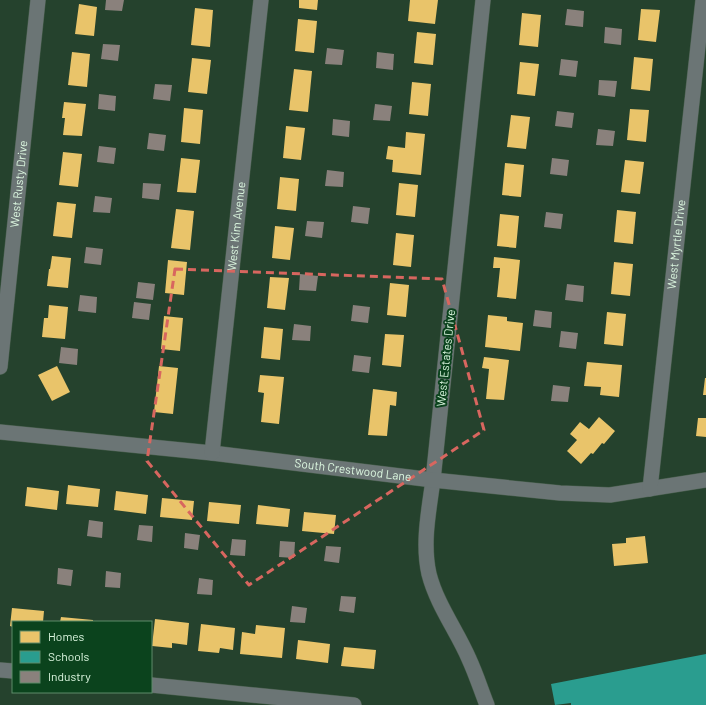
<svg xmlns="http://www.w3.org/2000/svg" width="706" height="705" font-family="Barlow,sans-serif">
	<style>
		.homes { fill: #e9c46a }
		.schools { fill: #2a9d8f }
		.industry { fill: #8a817c }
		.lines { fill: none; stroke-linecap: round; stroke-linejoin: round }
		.street-casing { stroke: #455c4a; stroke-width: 16 }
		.street { stroke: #6b7575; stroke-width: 15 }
		.marked { fill: none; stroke: #d8665f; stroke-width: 3; stroke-dasharray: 8 5; stroke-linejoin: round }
		.labels { text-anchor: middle; stroke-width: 4; stroke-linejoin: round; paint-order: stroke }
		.street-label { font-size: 12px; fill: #dbf6df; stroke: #0b431d }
	</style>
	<rect width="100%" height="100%" fill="#25422d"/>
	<path class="homes" d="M299,0H318L317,10L299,8Z
		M410,0H438L435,24L408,21Z
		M79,4L97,7L94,36L75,34Z
		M195,8L213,10L210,47L191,45Z
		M641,9L660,10L656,42L638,40Z
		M522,13L541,15L538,47L519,45Z
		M298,19L317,21L314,53L295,51Z
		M417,32L436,34L433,65L414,63Z
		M72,52L90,54L87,87L68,85Z
		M634,57L653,59L650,91L631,89Z
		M192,58L211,60L207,94L188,92Z
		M520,62L539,64L535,96L517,94Z
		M294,69L312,71L308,112L289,110Z
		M412,82L431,84L428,116L409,114Z
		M64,102L86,104L82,136L63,135L65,118H62Z
		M184,108L203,110L200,144L181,142Z
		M630,109L649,110L646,142L627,140Z
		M511,115L530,117L526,149L507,147Z
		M286,126L305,128L301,160L283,158Z
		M406,132L425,134L421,175L392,172L393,160L386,159L388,146L405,148Z
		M63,152L82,154L78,187L59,185Z
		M181,158L200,160L196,193L177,192Z
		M625,160L644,162L640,194L621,192Z
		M505,163L524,165L521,197L502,195Z
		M280,177L299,179L296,211L277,209Z
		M399,183L418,185L415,217L396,215Z
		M57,202L76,204L72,238L53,236Z
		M176,209L194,211L190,250L171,248Z
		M617,210L636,212L633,244L614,242Z
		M500,214L519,216L516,248L497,246Z
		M275,226L294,228L290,260L272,258Z
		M396,233L414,235L411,267L393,265Z
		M52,256L71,258L68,288L47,286L49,269H50Z
		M494,257L520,260L516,299L497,297L500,268H493Z
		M168,260L187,262L184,295L165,293Z
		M614,262L633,264L630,296L611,294Z
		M270,277L289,278L285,310L267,308Z
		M390,283L409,285L406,317L387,315Z
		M49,305L68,307L65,339L42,337L44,318H48Z
		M607,312L626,314L623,346L604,344Z
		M488,315L507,317V321L523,323L520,351L485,347Z
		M164,316L183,318L180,351L161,349Z
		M264,327L283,329L280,360L261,358Z
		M385,334L404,335L401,367L382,365Z
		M484,357L509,360L504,400L486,399L489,369L482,368Z
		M587,362L622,365L619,397L600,395L601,387L584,386Z
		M57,366L70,392L52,401L38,375Z
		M159,366L178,368L173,414L154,412Z
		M260,375L284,377L279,424L261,422L264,393L258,392Z
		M705,378H706V395H703Z
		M373,389L397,392L396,406L390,405L387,436L368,435Z
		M599,417L615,431L604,444L602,443L593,454L591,453L581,464L567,451L577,440L570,434L580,422L589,429Z
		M698,418H706V437L696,436Z
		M68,485L100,489L98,507L66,504Z
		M27,487L59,491L57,510L25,506Z
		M116,491L148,495L146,514L114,510Z
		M162,498L194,501L192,520L160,517Z
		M209,502L241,505L239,524L207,521Z
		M258,505L290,509L288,527L256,524Z
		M304,512L336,515L334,534L302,531Z
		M645,536L648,563L614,566L612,544L626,543V538Z
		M12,608L44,611L43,622H13V627L10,626Z
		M61,617L93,620V622H60Z
		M155,619L189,623L187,645L172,643V648L152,646Z
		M201,624L235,628L233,650L220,648L219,653L198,651Z
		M256,625L285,628L282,658L240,654L242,632L255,634Z
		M298,640L330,644L328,663L296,659Z
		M344,647L376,650L374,669L341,666Z"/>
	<path class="schools" d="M706,654V705H571V703L555,705L551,684Z"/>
	<path class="industry" d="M106,0H124L122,11L105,10Z
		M567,9L584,11L583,27L565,25Z
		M605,27L622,29L621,45L604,43Z
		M103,44L120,45L118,61L101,59Z
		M327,48L344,50L342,65L325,64Z
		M377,52L394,54L393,70L376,68Z
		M561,59L578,61L576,77L559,75Z
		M599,80L617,81L615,97L598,95Z
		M155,84L172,85L170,101L153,99Z
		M99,94L116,96L115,111L98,109Z
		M375,104L392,106L390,121L373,120Z
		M557,111L574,113L572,128L555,126Z
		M333,119L350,121L349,137L332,135Z
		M598,129L615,131L613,146L596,145Z
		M149,133L166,135L164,151L147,149Z
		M99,146L116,148L114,164L97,162Z
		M552,158L569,160L567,176L550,174Z
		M327,170L344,172L343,187L325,186Z
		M143,183L161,184L159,200L142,198Z
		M95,196L112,198L110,213L93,212Z
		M353,206L370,208L368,224L351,222Z
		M546,212L563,214L561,229L544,227Z
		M307,221L324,222L322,238L305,236Z
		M86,247L103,249L101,265L84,263Z
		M300,274L318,276L316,291L299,290Z
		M138,282L155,284L153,300L136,298Z
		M567,284L584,286L583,302L565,300Z
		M80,295L97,297L96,313L78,311Z
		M134,302L151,304L149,320L132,318Z
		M353,305L370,307L368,323L351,321Z
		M535,310L552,312L551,328L533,326Z
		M294,324L311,326L310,341L292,340Z
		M561,331L578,333L576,349L559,347Z
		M61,347L78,349L77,365L59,363Z
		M354,355L371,357L369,373L352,371Z
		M553,385L570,387L568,402L551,401Z
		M89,520L103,522L102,538L87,536Z
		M139,525L153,526L152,542L137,540Z
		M185,533L200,535L198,550L184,548Z
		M232,539L246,540L245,556L230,555Z
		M280,541L295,542L294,558L279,557Z
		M326,546L341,547L339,563L324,561Z
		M58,568L73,570L71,586L57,584Z
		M106,571L121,573L120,588L105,587Z
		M199,578L213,580L212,595L197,594Z
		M341,596L356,597L354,613L339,611Z
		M292,606L307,608L305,623L290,622Z"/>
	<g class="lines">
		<defs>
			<g id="street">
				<path d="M483,0L433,480C429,510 422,543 429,574C437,605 457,631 469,659C476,674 481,690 487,705"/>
				<path id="s1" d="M0,367L38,0"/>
				<path id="s2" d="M0,432L212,453L433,480L560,493L610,495L706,480"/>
				<path id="s3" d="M212,453L261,0"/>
				<path id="s4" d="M650,489L703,0"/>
				<path d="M0,670L13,671"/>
				<path d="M151,685L354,705"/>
			</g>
		</defs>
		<use href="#street" class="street-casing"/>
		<use href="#street" class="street"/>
	</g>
	<path class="marked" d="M175,269L442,279L484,430L249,585L147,461Z"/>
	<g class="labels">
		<g class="street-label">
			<text dy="4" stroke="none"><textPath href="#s1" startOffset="184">West Rusty Drive</textPath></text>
			<text dy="4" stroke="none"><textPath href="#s3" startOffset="228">West Kim Avenue</textPath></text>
			<text dy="4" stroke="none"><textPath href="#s4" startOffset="246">West Myrtle Drive</textPath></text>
			<text transform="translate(446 358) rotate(-84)" y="4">West Estates Drive</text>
			<text dy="4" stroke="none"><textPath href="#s2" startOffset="355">South Crestwood Lane</textPath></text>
		</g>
	</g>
	<rect x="12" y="621" width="140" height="72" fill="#0b431d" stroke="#5e8b6b"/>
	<rect x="20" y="631" width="20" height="12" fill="#e9c46a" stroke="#5e8b6b"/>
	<text x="48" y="641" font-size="12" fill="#dbf6df">Homes</text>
	<rect x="20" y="651" width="20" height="12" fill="#2a9d8f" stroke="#5e8b6b"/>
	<text x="48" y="661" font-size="12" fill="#dbf6df">Schools</text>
	<rect x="20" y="671" width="20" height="12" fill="#8a817c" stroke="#5e8b6b"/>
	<text x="48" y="681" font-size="12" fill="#dbf6df">Industry</text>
</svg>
